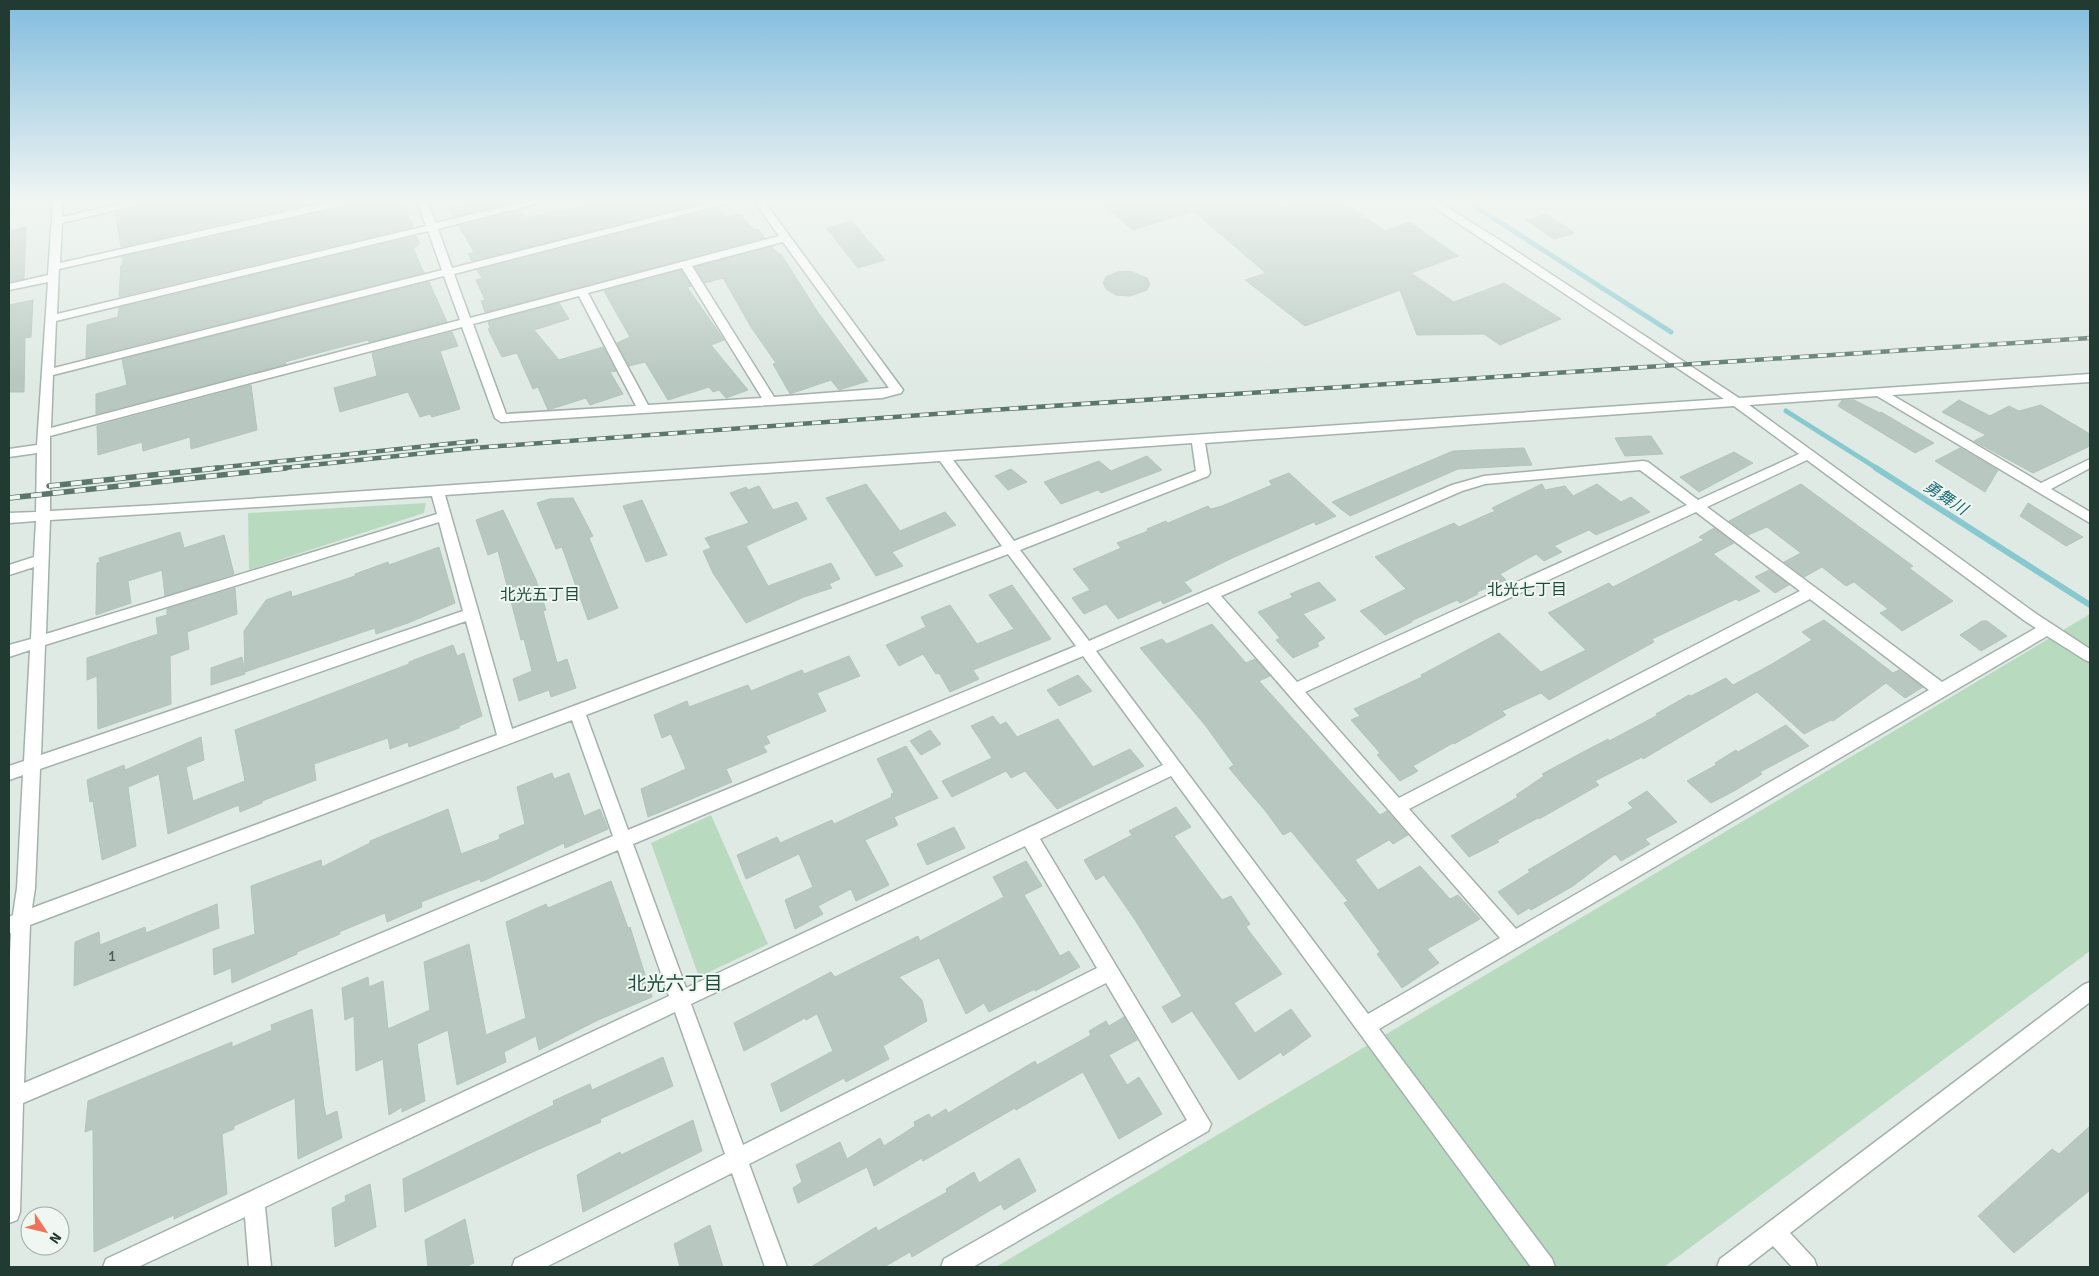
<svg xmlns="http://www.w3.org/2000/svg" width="2099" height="1276" font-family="Signika,'Noto Sans JP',sans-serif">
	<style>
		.green { fill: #b8dbbf }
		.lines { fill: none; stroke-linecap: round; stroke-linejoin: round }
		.stream-far1 { stroke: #88c9cf; stroke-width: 5 }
		.stream { stroke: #88c9cf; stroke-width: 6 }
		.building { fill: #b8c8c0; stroke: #b2c4bb }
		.minor-casing { stroke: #a3b2ac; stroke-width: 3 }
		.minor { fill: #fff; fill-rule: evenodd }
		.rail-far1-casing { stroke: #5b766d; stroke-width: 4.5 }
		.rail-casing { stroke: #5b766d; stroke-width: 5.5 }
		.rail-far1 { stroke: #f0f7f3; stroke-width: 3; stroke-dasharray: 9; stroke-linecap: butt }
		.rail { stroke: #f0f7f3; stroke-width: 4; stroke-dasharray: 11; stroke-linecap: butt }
		.labels { text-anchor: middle; stroke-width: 4; stroke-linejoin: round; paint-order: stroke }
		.near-number-label { font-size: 15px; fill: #475e56 }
		.water-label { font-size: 16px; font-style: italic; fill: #1c6c75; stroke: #f0f7f3 }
		.neighbourhood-label { font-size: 16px; fill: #1d4c3d; stroke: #f0f7f3 }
		.near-neighbourhood-label { font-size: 19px; fill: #1d4c3d; stroke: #f0f7f3 }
	</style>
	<rect width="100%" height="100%" fill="#e0eae5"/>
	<path class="green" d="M426,503L424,513L249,570L248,513Z
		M2090,614V951L1664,1267H996Z
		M711,815L768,944L699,977L651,843Z"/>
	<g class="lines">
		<path class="stream-far1" d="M1465,200L1671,332
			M1786,411L1878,469"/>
		<path class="stream" d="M1876,468L2090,605"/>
	</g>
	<path class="building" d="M160,200H328L121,247L115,212Z
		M360,200H387L388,205L403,201L413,227L119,297L121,265H123L122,257L353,205Z
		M485,200L516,202L453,217L449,209Z
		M603,200L711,201L472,261L468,254L474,252L459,226L520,210L526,218L559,210L560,212Z
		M1098,200H1277L1279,208L1305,200H1341L1385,231L1410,222L1458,256L1411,273L1454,302L1504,283L1561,319L1500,345L1484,334L1417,335L1400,290L1305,326L1245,280L1266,273L1193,211L1133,230Z
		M718,208L727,217L740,214L754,230L758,229L765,238L485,312L481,301L485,300L476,280L482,278L477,270Z
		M1544,215H1548L1575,233L1554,239L1526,220Z
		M852,221L885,260L858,268L826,228Z
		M26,227L24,279L9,282V231Z
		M416,236L420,244L413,248L424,273L86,358L87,325L118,317L119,308Z
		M772,247L779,254H781L817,311L868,381L839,390L831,380L790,394L773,364L776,363L751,327L723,278L705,283L695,267Z
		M681,270L691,286L687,287L724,340L711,345L748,390L726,398L719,390L713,392L709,387L668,400L645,362L629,366L617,343L630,337L604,291Z
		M1130,271L1147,278L1150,284L1147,290L1130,296L1116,295L1106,289L1103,283L1106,277L1117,272Z
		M429,282L447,322L369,342L368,340L337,348L285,362L286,364L96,414V394L127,385L122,359Z
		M33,300L31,337L25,338L24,392H9V305Z
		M559,303L569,319L534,330L559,360L603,347L616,371L610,372L623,394L590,405L586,398L548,410L538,387L533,389L517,353L502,357L488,329L490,328L488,322Z
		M452,332L458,346L440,351L460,409L432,417L430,414L420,417L408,392L340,412L334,388L377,376L372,353Z
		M251,385L257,430L191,449L190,437L143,451L142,442L98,455L97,426Z
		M1842,400H1854L1880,413L1881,412L1934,443L1915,453L1838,406Z
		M1959,400L1990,416L2009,406L2019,411L2041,405L2090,434V446L2033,473L1974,441L1986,435L1942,412Z
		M1651,436L1663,454L1625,456L1615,438Z
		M1524,448L1532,465L1458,469L1350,516L1332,502L1453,451Z
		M1960,448L1998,470L1985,492L1935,461Z
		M1734,452L1753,463L1699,492L1680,477Z
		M1147,456L1162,470L1101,493L1098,490L1061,504L1044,482L1099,461L1111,471Z
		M1011,469L1027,482L1008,490L995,476Z
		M1289,473L1336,516L1316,525L1314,522L1230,559L1184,582L1192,591L1163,604L1161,600L1118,619L1106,604L1084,614L1072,598L1090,590L1073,569L1121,548L1117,543L1148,531L1147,529L1166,521L1168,523L1208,506L1211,509L1222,506L1272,485L1269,481Z
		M866,484L900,531L945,512L956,525L892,552L903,566L876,576L826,498Z
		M1542,484L1545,490L1565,486L1573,496L1597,484L1621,502L1631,497L1650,512L1596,535L1589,530L1554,546L1562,552L1544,561L1536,554L1500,574L1506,580L1477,592L1478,594L1460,603L1457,600L1411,621L1412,622L1385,635L1360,611L1406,589L1375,557L1454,523L1459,527L1495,511L1492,508Z
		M1801,484L1913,566L1909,568L1953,601L1902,631L1880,613L1888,609L1854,582L1846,586L1822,567L1804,577L1784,562L1801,553L1767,527L1748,535L1729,521Z
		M759,486L773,510L797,502L807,519L746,546L768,586L831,563L840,579L829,584L832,588L804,597L746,623L713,573L703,551L711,548L705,538L749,523L730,493L746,487L748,490Z
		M573,498L593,536L589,538L618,608L588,620L562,547L556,549L537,503L549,499Z
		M642,500L667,555L646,562L623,506Z
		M2028,503L2083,537L2066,546L2020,516Z
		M503,510L536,580L546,610L543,611L557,663L567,659L576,688L551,697L549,690L519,701L513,679L532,671L524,639L521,640L498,551L488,555L476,520Z
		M1714,528L1734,543L1713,554L1760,591L1739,601L1736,599L1652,639L1654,642L1549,700L1541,693L1502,711L1506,715L1454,744L1453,743L1413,766L1418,771L1400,781L1377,755L1380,753L1351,720L1360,716L1354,709L1422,677L1421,675L1499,633L1541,672L1586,650L1548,613L1609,583L1613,587L1648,569L1704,540L1699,537Z
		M180,532L184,548L224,535L234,574L165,596L162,570L128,581L131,603L96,615L97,563L100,562L99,558Z
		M439,547L455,603L408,623L376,634L375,628L245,672L244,631L266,600L291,591L292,597L355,576V574L388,562L389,565Z
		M1769,570L1789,585L1775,593L1755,577Z
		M1319,582L1336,600L1303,614L1325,638L1317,643L1319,646L1293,658L1276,640L1280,638L1258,612L1293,597L1290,594Z
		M1012,585L1051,639L973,670L979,679L950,692L939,673L936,674L923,654L899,666L886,645L926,627L921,617L950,605L977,644L1014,629L989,595Z
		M235,588L237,614L187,632L189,649L170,656L171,704L98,729L97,676L87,680V658L158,634L156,618L167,615V609Z
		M1824,620L1893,673L1899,670L1923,687L1905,698L1886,683L1833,721L1831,720L1804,734L1757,692L1643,759L1642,757L1595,781L1599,785L1539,819L1538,818L1497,840L1499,842L1469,857L1451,836L1518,797L1516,795L1544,776L1542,774L1585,751L1608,739L1609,741L1658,715L1656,714L1689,695L1691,696L1726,678L1733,685L1772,664L1812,640L1802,632Z
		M1982,621H1987L2007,636L1981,651L1960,635Z
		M1212,624L1246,663L1255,659L1270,676L1259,681L1380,815L1387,811L1408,835L1393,844L1389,840L1355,860L1378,890L1420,866L1450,899L1458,895L1480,919L1427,949L1439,963L1402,988L1377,954L1380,952L1344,903L1348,901L1291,831L1283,835L1267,813L1229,768L1234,765L1205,725L1140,648L1162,639L1167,644Z
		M453,645L457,656L464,653L482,716L459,726V728L409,747L408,742L390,749L388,738L314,764L316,780L262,801V803L240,812L239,805L168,834L159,774L128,787L136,846L102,860L93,801L90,802L87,780L124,765L125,770L201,737L204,760L186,767L193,801L245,781L235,730L409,664V662Z
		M849,656L860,676L817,693L826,711L766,736L770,743L763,746L767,752L726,769L732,782L648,817L641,789L686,769L671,734L662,738L654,715L687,701L689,707L748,685L751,691L802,670L804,674Z
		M242,657L245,674L211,685V668Z
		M1078,675L1092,691L1059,706L1047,690Z
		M993,716L1000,725L1006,722L1017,737L1058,719L1093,767L1130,749L1144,766L1057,809L1025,771L1011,778L1006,771L952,797L942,781L992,758L971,726Z
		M1786,725L1809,746L1760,772L1762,774L1734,791L1711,803L1687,781L1716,765L1715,763L1736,750L1738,752Z
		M930,730L941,744L921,755L910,741Z
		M906,746L938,798L894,817L898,825L865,840L889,885L856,901L851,889L818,906L823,914L795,929L785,900L813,887L799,854L746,879L737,855L777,837L780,843L832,820L834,824L892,797L891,794L894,793L877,759Z
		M552,773L554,779L569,773L584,816L600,809L608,829L565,848L564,843L481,882L480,879L421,902L422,907L387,922L385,913L339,932L340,934L297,952V954L232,983L231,968L214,975L213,949L255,934L251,886L321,860L322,867L370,843V841L448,809L461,854L500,839L499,835L525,824L517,787Z
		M1647,791L1677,822L1645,839L1650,844L1621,861L1615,854L1573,886L1531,910L1529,908L1518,915L1498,892L1530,872L1528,870L1633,808L1628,803Z
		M1176,807L1191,827L1174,836L1222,900L1231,896L1250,924L1246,927L1282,974L1234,1003L1255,1033L1291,1009L1311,1036L1283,1056L1281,1052L1239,1080L1192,1011L1172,1023L1162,1007L1182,996L1135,920L1104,875L1096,880L1084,860L1132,835L1129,831Z
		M954,827L965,848L927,865L917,844Z
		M1026,861L1042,886L1024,895L1060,956L1069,951L1080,967L1035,991V989L989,1012L984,1003L966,1014L939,958L899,977L922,1000L927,1021L883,1046L889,1059L846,1082L844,1078L781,1112L771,1084L833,1051L817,1014L806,1020L805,1018L744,1051L734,1023L831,972L835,977L918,936L920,941L1004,897L993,877Z
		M611,881L628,928L630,927L652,997L598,1020L539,1050L536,1036L504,1052L506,1062L457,1085L448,1030L417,1044L425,1101L402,1112V1107L389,1115L383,1059L356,1071L354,1016L345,1020L342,988L368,977L369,987L383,981L388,1029L430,1010L424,962L469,944L486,1035L526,1018L506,922L546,904L548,908Z
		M217,904L219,928L74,986L75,942L99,932L100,945L145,927L146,933Z
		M312,1009L324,1107L326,1116L337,1111L342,1138L298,1159L295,1098L234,1126V1129L222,1134L227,1194L174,1219V1215L94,1252L93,1129L85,1132L88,1101L232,1042V1047L272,1030L271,1025Z
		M1124,1017L1137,1040L1109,1055L1127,1085L1139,1077L1162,1114L1119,1139L1083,1072L1016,1110L1015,1108L923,1161L922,1158L874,1186L867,1167L798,1203L793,1188L802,1182L796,1165L840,1142L847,1159L880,1138L884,1146L915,1126L914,1122L929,1114L931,1118L946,1109L948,1113L1035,1061L1037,1065L1091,1035L1089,1031L1106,1021L1109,1026Z
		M663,1057L673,1086L600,1119L601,1122L537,1150L405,1212L403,1179L554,1105L553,1101L590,1084L592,1090Z
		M693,1120L702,1151L583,1212L577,1175L620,1152L621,1155Z
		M2090,1126V1190L2014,1253L1978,1216L2052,1149L2059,1154Z
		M1019,1158L1036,1191L1004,1210L1001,1204L912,1257L910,1252L884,1267H811L876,1227L878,1231L947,1192L946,1189L974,1172L979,1183Z
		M370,1184L376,1227L335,1247L332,1208L346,1201L345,1196Z
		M465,1219L474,1263L465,1267H428L425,1240Z
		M710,1225L723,1267H680L674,1244Z"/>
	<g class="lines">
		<defs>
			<path id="minor" d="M53,200H63L62,217L138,200H158L62,223L60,263L338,200H358L353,203L59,269L57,314L426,226L417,200H427L436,223L531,200H550L438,229L452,268L722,200H740L454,274L470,318L779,236L753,200H763L903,390L901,393L882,398L501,422L495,418L462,327L50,436V511L159,505L1724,399L1423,200H1436L1501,241L1739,398L2090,374V382L1892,395L2041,483L2090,459V468L2051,489L2090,512V523L1877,396L1749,405L2035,613L2090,649V662L2085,660L2047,636L1379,1029L1552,1259L1555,1267H1531L1171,776L1040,839L1211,1124L1208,1131L973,1267H941L944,1259L1187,1120L1106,983L749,1164L787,1267H765L732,1173L546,1267H512L515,1259L725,1154L675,1012L265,1207L271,1267H249L245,1217L138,1267H103L106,1259L669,996L618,850L23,1103L20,1212L17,1220L9,1223V978L11,933H9V917L13,915L17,888L23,775L9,780V766L24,761L30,650L9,657V645L31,639L34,567L9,575V565L34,557L36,521L9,523V513L36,512L37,453L9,457V449L37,445L48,282L9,290V284L48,275ZM428,231L442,270L54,368L56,321ZM783,242L889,388L774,397L692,266ZM682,268L762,398L648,405L588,293ZM444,276L460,320L51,428L53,375ZM579,296L636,406L506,414L473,324ZM1734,406L1799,454L1698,500L1648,462L1643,461L1484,476L1452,485L1089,641L1020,550L1208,476L1210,473L1205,443ZM1192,443L1196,471L1014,541L953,460ZM1807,460L2025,621L2036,628L1942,682L1707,507ZM940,461L1002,546L512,729L445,495ZM1640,470L1687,505L1297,682L1221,596L1462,491L1485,484ZM432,496L437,514L46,634L50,520ZM1696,512L1800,591L1399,798L1305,692ZM439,522L463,611L41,755L45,645ZM1008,554L1076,646L628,830L586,715ZM1810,599L1929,690L1516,929L1409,809ZM1208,602L1500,938L1368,1014L1096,651ZM466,621L497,735L32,908L35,888L40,769ZM1083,656L1163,765L686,988L633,844ZM572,720L613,836L24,1083L30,925ZM1025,846L1097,968L743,1145L691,1004Z
				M2090,982V1002L1790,1233L1814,1259L1817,1267H1792L1773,1246L1746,1267H1717L1720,1259L2083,985Z"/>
		</defs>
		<use href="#minor" class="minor-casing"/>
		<use href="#minor" class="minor"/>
		<defs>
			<path id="rail-far1" d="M206,469L476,441
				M274,469L473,448L976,411L2090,338"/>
			<path id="rail" d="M49,486L218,468
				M9,498L286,468"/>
		</defs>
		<use href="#rail-far1" class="rail-far1-casing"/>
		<use href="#rail" class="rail-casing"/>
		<use href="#rail-far1" class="rail-far1"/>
		<use href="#rail" class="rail"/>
	</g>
	<linearGradient id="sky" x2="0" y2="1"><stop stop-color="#81bcde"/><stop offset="0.53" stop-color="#f1f6f3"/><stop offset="1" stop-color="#f1f6f3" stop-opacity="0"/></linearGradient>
	<rect width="2099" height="379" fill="url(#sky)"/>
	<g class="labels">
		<g class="near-number-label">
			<text x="112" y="961">1</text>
		</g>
		<g class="water-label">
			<text transform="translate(1946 497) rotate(33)" y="6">勇舞川</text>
		</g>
		<g class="neighbourhood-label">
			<text x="1527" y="595">北光七丁目</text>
			<text x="540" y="600">北光五丁目</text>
		</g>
		<g class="near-neighbourhood-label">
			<text x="675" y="990">北光六丁目</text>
		</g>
	</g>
	<rect width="2099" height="1276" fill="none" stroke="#213a32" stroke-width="20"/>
	<g transform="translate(45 1231) rotate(125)"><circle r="24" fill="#f0f7f3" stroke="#9daba6"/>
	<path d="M0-4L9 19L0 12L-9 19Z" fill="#ef7359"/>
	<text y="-8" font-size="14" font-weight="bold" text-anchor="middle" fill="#213a32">N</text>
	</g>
</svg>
